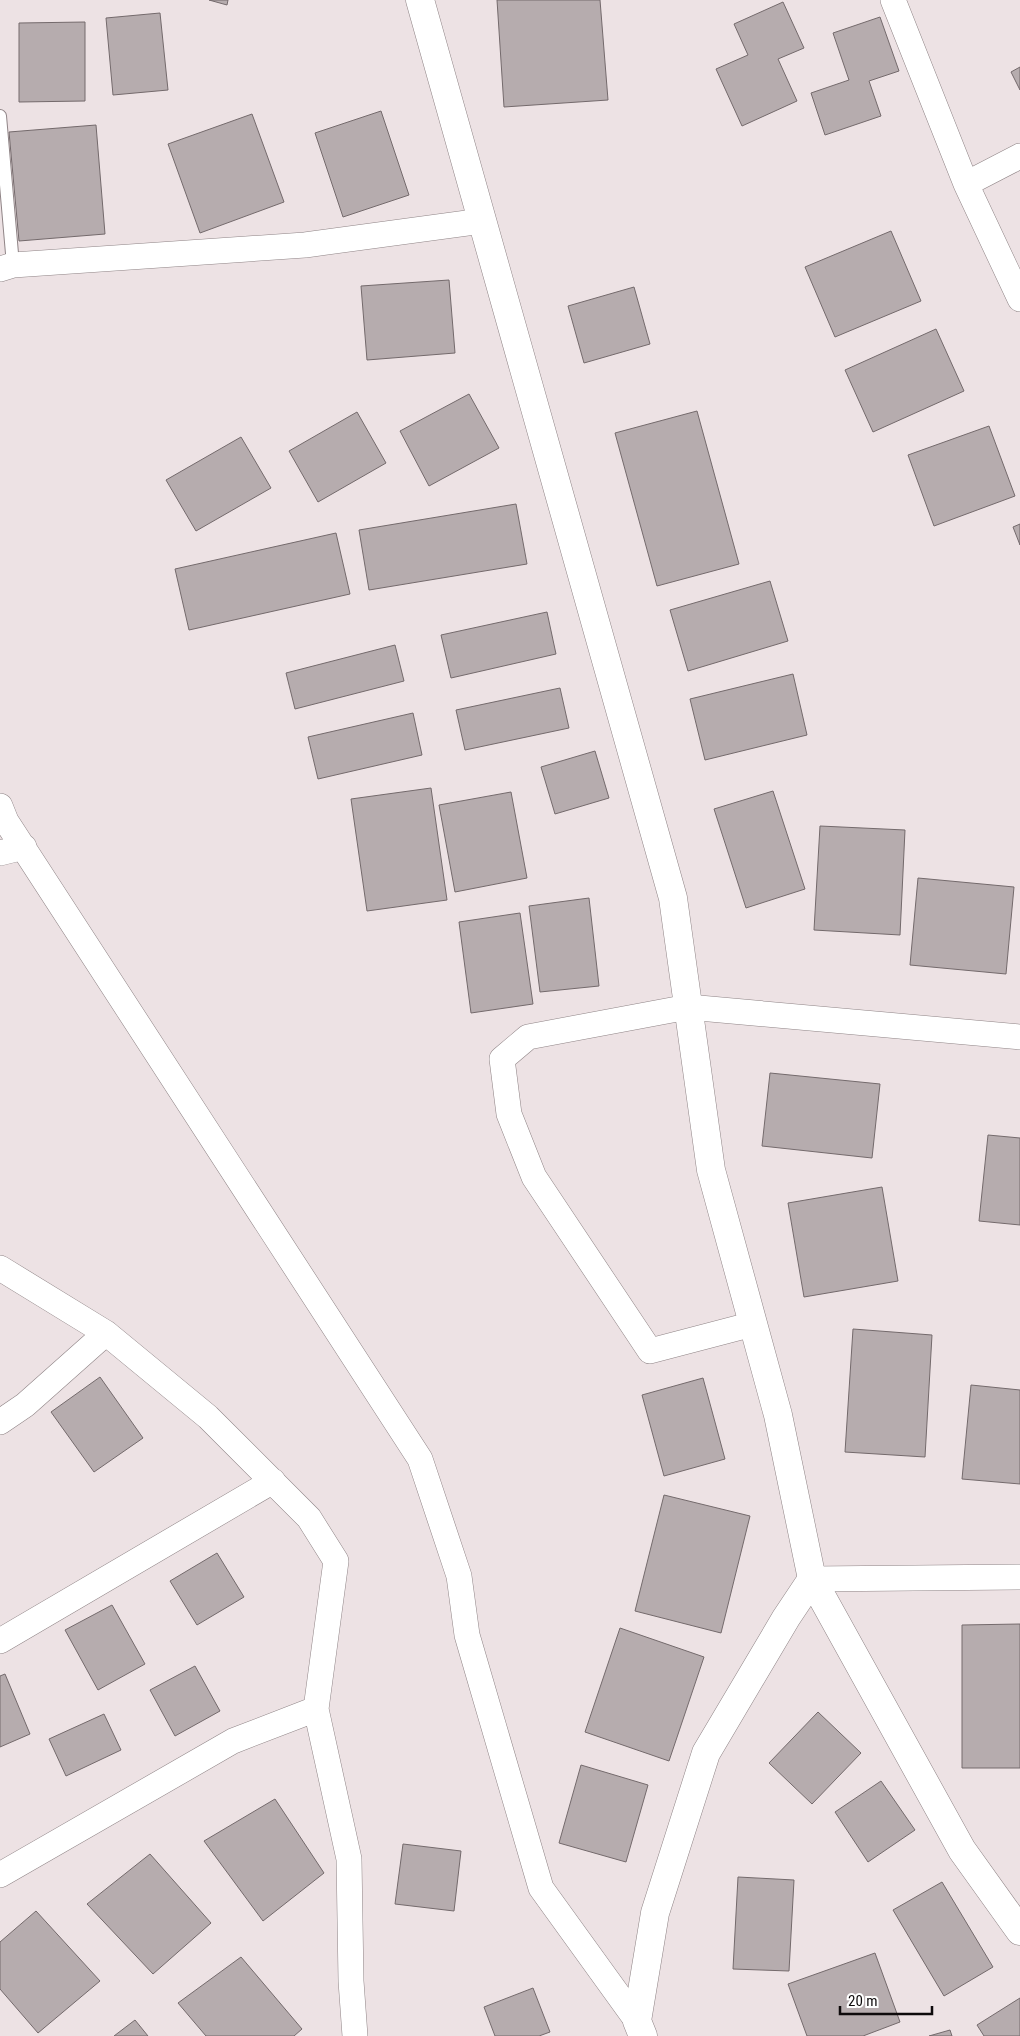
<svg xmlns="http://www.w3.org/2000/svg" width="1020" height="2036" font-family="'Roboto Condensed',sans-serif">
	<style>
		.building { fill: #b6acae; stroke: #746a6c }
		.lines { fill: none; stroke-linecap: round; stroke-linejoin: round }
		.lane-casing { stroke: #8f8486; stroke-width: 14 }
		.street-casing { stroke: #8f8486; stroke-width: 26 }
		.secondary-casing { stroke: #8f8486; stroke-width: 29 }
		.lane { stroke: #fff; stroke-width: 12 }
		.street { stroke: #fff; stroke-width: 25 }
		.secondary { stroke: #fff; stroke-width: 28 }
	</style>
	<rect width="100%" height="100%" fill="#ede2e4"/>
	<path class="building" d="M209,0H228L227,5Z
		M497,0H600L608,100L504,107Z
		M783,2L804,48L778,59L797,101L742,126L716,69L748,55L734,24Z
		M160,13L168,90L113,95L106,18Z
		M880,17L899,71L869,81L881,116L825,135L811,93L849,80L833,33Z
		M85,22V101L19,102V23Z
		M1020,67V90L1011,72Z
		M381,111L409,195L343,217L315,133Z
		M252,114L284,202L200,233L168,144Z
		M96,125L105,234L19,241L9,132Z
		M891,231L921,301L835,337L805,267Z
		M449,280L455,353L367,360L361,286Z
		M634,287L650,344L584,363L568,306Z
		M936,329L964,391L873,432L845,370Z
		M469,394L499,448L429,486L400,431Z
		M697,411L739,564L657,586L615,433Z
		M357,412L386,463L318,502L289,451Z
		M989,426L1015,496L934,526L908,455Z
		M241,437L271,488L196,531L166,480Z
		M516,504L527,564L369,590L359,530Z
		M1020,524V545L1013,527Z
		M336,533L350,594L189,630L175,569Z
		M770,581L788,641L688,671L670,610Z
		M547,612L556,654L451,678L441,635Z
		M395,645L404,681L295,709L286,673Z
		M793,674L807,735L705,760L690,699Z
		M560,688L569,728L465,750L456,710Z
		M413,713L422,755L318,779L308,737Z
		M595,751L609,798L555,814L541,767Z
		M431,788L447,900L367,911L351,799Z
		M773,791L805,889L746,908L714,809Z
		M511,792L527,878L455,892L439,805Z
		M820,826L905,830L900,935L814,930Z
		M918,878L1014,887L1006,974L910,965Z
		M589,898L599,986L540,992L529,906Z
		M520,913L533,1004L471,1013L459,922Z
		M770,1073L880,1084L872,1158L762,1146Z
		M988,1135L1020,1138V1225L979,1221Z
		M882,1187L898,1281L804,1297L788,1203Z
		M853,1329L932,1335L925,1457L845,1452Z
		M100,1377L143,1438L94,1472L51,1412Z
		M703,1378L725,1459L664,1476L642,1395Z
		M971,1385L1020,1390V1484L962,1479Z
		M664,1495L750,1516L721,1633L635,1611Z
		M217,1553L244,1597L197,1625L170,1581Z
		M112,1605L145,1664L98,1690L65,1630Z
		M1020,1624V1768H962V1625Z
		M620,1628L704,1657L669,1761L585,1732Z
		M195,1666L220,1711L175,1736L150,1690Z
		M5,1674L30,1734L0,1747V1676Z
		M818,1712L861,1753L812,1804L769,1763Z
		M104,1714L121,1750L66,1776L49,1739Z
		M581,1765L648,1785L626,1862L559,1843Z
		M881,1781L915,1830L868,1862L835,1812Z
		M275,1799L324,1873L263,1921L204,1841Z
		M403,1844L461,1851L454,1911L395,1904Z
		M150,1854L211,1923L153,1974L87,1904Z
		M738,1877L794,1880L789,1971L733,1969Z
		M942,1882L993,1967L944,1996L893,1910Z
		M36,1911L100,1981L38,2033L0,1989V1942Z
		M875,1953L900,2022L863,2036H807L788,1984Z
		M241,1957L302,2029L294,2036H206L178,2003Z
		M533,1988L550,2032L539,2036H495L484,2007Z
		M1020,1998V2036H984L977,2025Z
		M135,2020L148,2036H114Z
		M950,2030L952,2036H929Z"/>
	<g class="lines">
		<defs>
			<path id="lane" d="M0,116L13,265"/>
			<path id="street" d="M893,0L966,184L1020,299
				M966,184L1020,156
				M0,269L13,265L305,245L482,221
				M0,806L6,821L420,1459L459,1576L467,1635L541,1888L637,2021
				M0,853L24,847
				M0,1268L106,1333L208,1417L309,1518L336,1561L316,1709L349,1859L351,1981L355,2036
				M753,1324L650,1351L534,1177L509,1114L502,1059L528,1037L688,1007L1020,1037
				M0,1422L25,1405L106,1333
				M812,1579L1020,1577
				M0,1641L273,1481
				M0,1875L233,1741L316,1709"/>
			<path id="secondary" d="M420,0L673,898L711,1170L778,1415L812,1579L962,1850L1020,1931
				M643,2036L637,2021L655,1913L706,1753L786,1618L812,1579"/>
		</defs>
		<use href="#lane" class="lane-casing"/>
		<use href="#street" class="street-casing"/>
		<use href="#secondary" class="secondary-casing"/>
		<use href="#lane" class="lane"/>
		<use href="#street" class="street"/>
		<use href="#secondary" class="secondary"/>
	</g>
	<path d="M840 2006v8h92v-8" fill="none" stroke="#0e0a0b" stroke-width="2.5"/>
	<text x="848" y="2006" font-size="15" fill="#0e0a0b" stroke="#ffffff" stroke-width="4" paint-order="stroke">20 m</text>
</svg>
